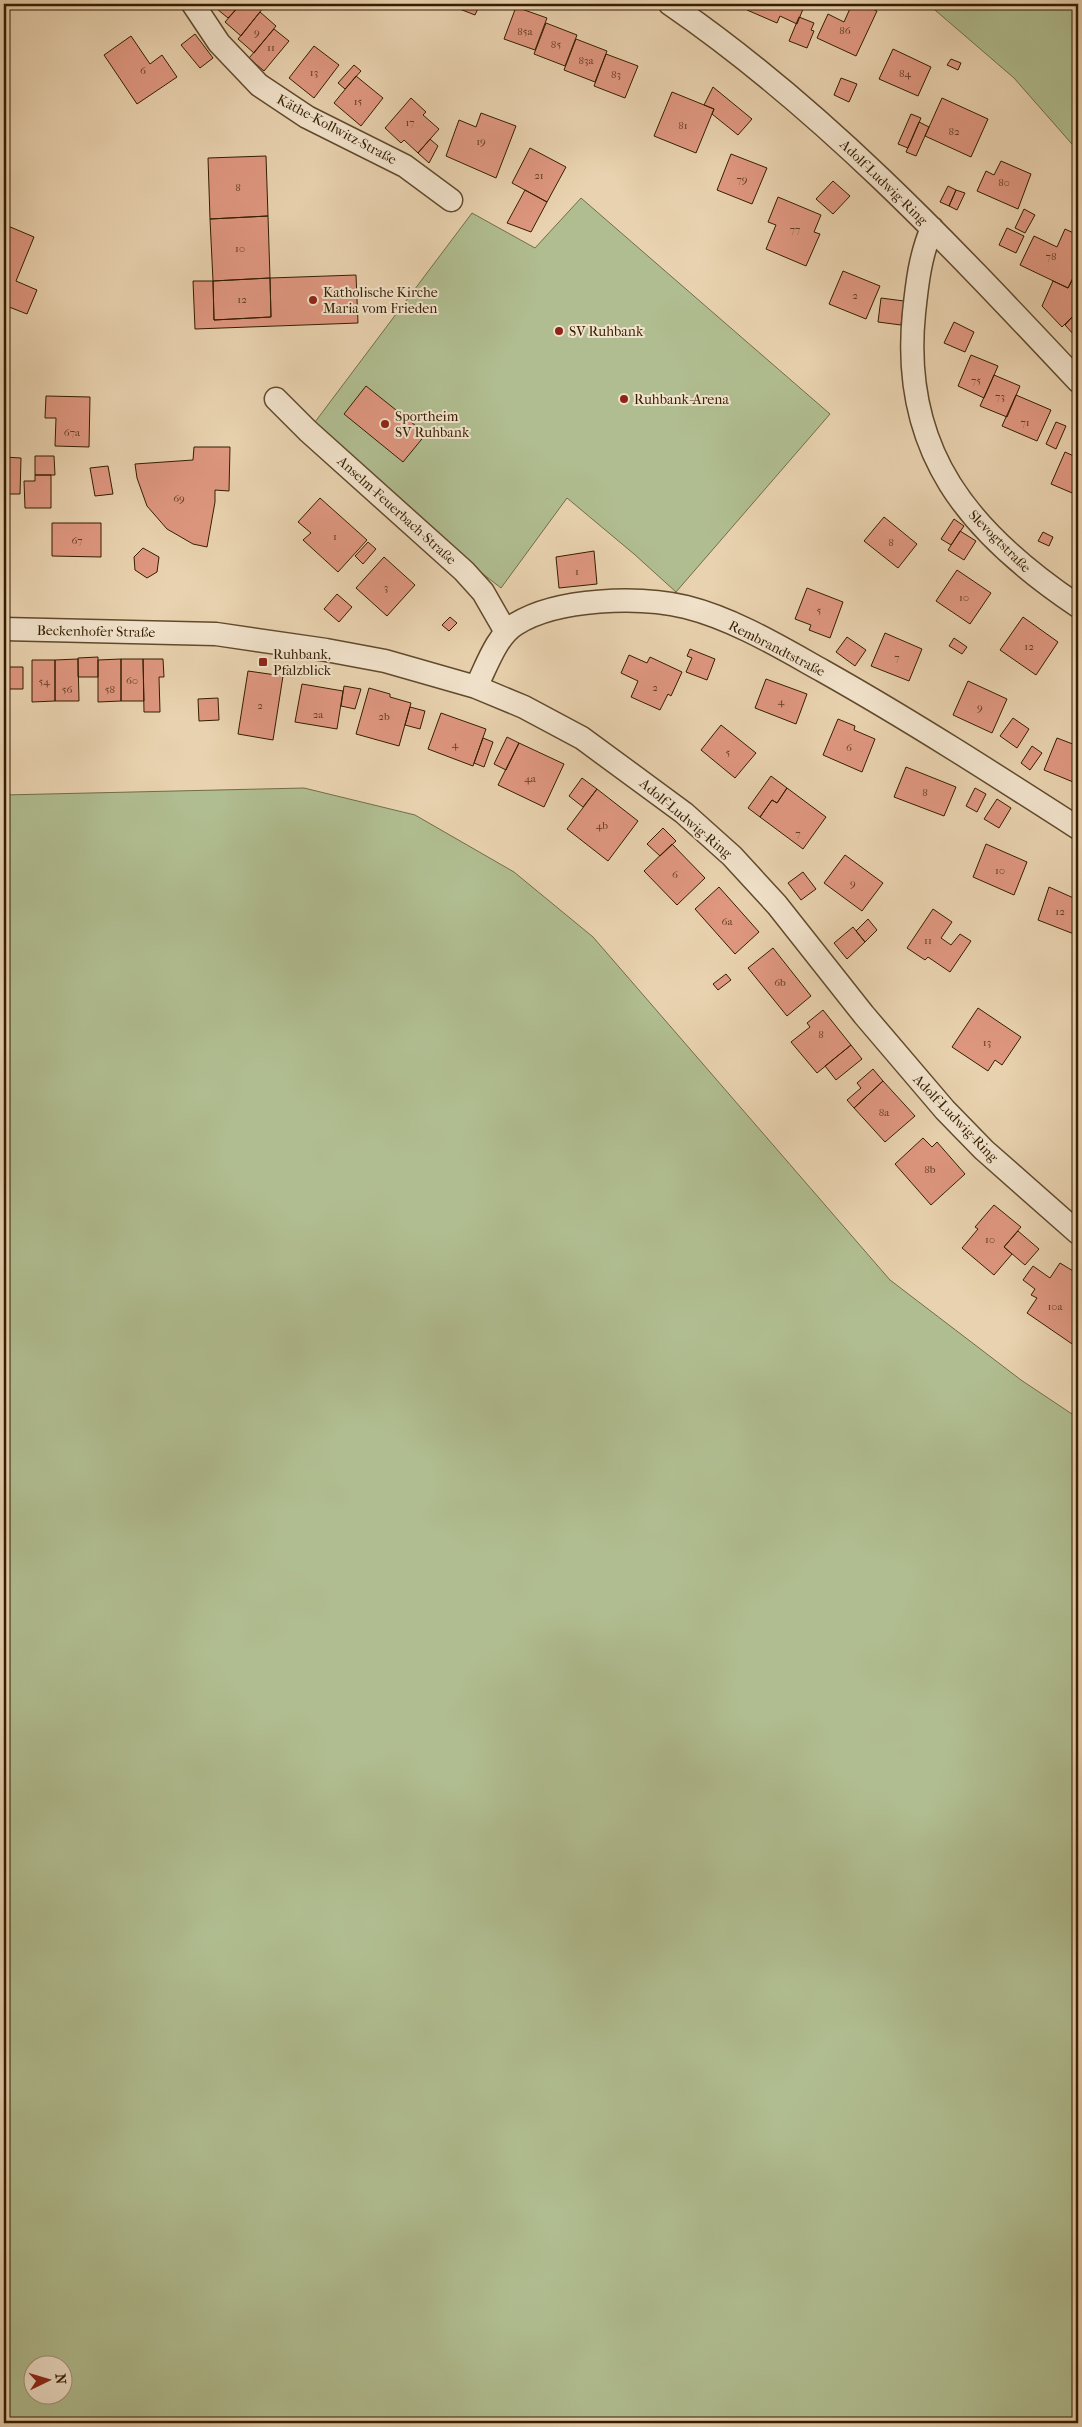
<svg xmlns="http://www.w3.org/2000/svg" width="1082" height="2427" font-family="'IM FELL French Canon',serif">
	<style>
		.green { fill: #b0bd90; stroke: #726d48; fill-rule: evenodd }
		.building { fill: #df9780; stroke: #341d01 }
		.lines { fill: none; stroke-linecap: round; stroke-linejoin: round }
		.street-casing { stroke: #614a2c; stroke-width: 25 }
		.street { stroke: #f1e2cb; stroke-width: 22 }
		.poi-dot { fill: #8f2418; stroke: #f1e2cb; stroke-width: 2 }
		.labels { text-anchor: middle; stroke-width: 4; stroke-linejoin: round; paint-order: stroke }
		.number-label { font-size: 11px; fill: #5f3c21 }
		.street-label { font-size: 14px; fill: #341d01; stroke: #f1e2cb }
		.poi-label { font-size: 14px; fill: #341d01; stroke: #f1e2cb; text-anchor: start }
	</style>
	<rect width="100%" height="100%" fill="#e9d2af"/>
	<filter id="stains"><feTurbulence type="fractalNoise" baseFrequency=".004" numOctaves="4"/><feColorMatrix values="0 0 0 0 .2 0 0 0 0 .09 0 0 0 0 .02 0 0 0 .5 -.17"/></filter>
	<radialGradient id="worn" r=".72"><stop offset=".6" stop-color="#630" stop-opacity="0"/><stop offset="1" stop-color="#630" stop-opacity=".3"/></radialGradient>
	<path class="green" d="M928,4H1078V151L1014,78Z
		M581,198L830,414L676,592L634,554L567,498L501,588L460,556L312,426L472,213L535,248Z
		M304,788L415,815L514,872L593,937L890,1280L1021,1380L1078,1418V2423H4V795ZM32,2364H62V2394H32Z"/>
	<path class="building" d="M211,4H241L228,18Z
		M241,4H258L263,8L241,36L225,22Z
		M458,4H480L475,15L457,8Z
		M750,4H805L797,24L780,16L777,23L747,10Z
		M852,4H862L877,11L856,56L817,38L828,14L844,22Z
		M516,7L547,18L535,50L504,39Z
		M260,12L276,26L254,53L238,39Z
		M799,17L814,23L811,30L814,31L807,48L789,41Z
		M546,23L577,35L565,66L534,54Z
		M274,29L289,41L264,71L249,58Z
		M195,34L213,58L200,68L181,45Z
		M131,36L150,64L162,55L177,77L137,104L104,55Z
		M576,39L607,51L595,82L564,70Z
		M314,46L339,65L314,98L289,78Z
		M893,49L931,67L918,96L879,79Z
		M606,54L638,66L625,98L594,86Z
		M951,59L961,63L958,70L947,65Z
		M354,65L361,71L345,89L338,83Z
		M356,76L383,98L361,126L334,103Z
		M841,78L857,84L849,102L834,95Z
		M713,87L752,119L738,135L712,114L714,109L704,105Z
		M672,92L714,109L696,153L654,136Z
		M411,98L426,112L423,115L439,129L418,153L404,140L401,143L385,128Z
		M942,98L988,119L971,157L925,136Z
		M481,113L516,126L496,178L446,156L459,120L476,127Z
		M911,114L921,118L908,148L898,144Z
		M919,122L929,127L916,156L906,152Z
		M430,139L438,146L429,163L418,153Z
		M530,148L566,167L547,202L512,183Z
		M731,154L767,168L752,204L717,190Z
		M266,156L268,216L210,219L208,158Z
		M1001,161L1031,174L1018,209L977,191L986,171L994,175Z
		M833,181L850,196L833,214L816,199Z
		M948,186L956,190L949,206L940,202Z
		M525,190L547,202L531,232L507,223Z
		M956,190L965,193L957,210L949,206Z
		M778,197L821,215L814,232L820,234L806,266L766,249L776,225L768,222Z
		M1024,209L1035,215L1025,233L1015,228Z
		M268,216L270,278L213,281L210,219Z
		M8,226L34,237L16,281L37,290L27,314L4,305V271L8,261L4,259V238Z
		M1007,228L1024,236L1016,253L999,245Z
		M1065,229L1078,235V267L1068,288L1020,265L1034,236L1057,247Z
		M843,271L880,286L866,319L829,304Z
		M356,275L358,323L195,329L193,281H213L214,320L271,317L270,278Z
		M270,278L271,317L214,320L213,281Z
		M1073,279L1078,281L1073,297L1078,303V311L1062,327L1042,306L1053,281L1068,288Z
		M881,298L904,301L901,325L878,322Z
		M1078,311V332L1075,336L1065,325Z
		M954,322L974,332L965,352L944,343Z
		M971,355L998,366L984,398L958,386Z
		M994,375L1020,386L1007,417L980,406Z
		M366,386L426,434L403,462L344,414Z
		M1016,395L1051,410L1037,441L1002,426Z
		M46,396L90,397L89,447L55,446L56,418H45Z
		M1056,422L1066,426L1056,449L1046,444Z
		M194,447H230L229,491L215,490V502L207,547L193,544L167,529L147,506L137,478L135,464L193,460Z
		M1065,452L1078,458L1077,495L1051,484Z
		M35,456H54L55,475H35Z
		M4,457L21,458L20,494H4Z
		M108,466L113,494L95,496L90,468Z
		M35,475H51V508H25L24,481H35Z
		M1078,492V506L1074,503Z
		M320,498L367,540L338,572L303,540L311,533L298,522Z
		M884,517L917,544L898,568L864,541Z
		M954,519L964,526L951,545L941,539Z
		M52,523H101V557L52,556Z
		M960,531L976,541L964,560L948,550Z
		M1043,532L1053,537L1049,546L1038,541Z
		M368,542L376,549L363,564L355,556Z
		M143,548L159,557L157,572L147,578L135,570L134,557Z
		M594,551L597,584L559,588L556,557Z
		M384,557L415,585L387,616L356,588Z
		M957,570L991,593L970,624L936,601Z
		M807,588L843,602L830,638L809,630L811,625L795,619Z
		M337,594L352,607L339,622L324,609Z
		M450,617L457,623L449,631L442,625Z
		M1023,617L1058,642L1036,675L1000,650Z
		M885,633L922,649L909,681L871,666Z
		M847,637L866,650L855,666L836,652Z
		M954,638L967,647L962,654L949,646Z
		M690,649L715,659L707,680L686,672L692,658L687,656Z
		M629,655L647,663L650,657L682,672L671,696L668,694L660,710L631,697L638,681L621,673Z
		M98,657V677H78V658Z
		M78,659L79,701H55V660Z
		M121,659V701L98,702V660Z
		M121,659H143L144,701H121Z
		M143,659H163L164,677H159L160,712H144Z
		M32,660H55V701L32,702Z
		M4,667H9V710H4Z
		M9,667H23V689H9Z
		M248,671L283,676L273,740L238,734Z
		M766,679L807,694L796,724L755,708Z
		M968,681L1007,699L992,733L953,715Z
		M302,684L343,691L337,729L295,722Z
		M344,686L361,689L355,709L341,706Z
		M369,688L390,694V697L411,703L399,746L356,734Z
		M218,698L219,720L199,721L198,699Z
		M410,707L425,711L420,729L405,725Z
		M441,713L486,729L473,766L428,749Z
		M1013,718L1029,729L1017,748L1000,736Z
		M838,719L855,726L854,730L875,739L862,772L823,755Z
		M721,725L756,753L735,778L701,750Z
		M507,737L519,743L506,770L494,764Z
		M483,738L493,742L484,767L474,763Z
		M1057,738L1078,746V784L1044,770Z
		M519,743L564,764L544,807L498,785Z
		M1032,746L1042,753L1030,770L1021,763Z
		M906,767L956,787L944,816L894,797Z
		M771,776L787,788L777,803L772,800L760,817L748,808Z
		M582,778L597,789L583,807L569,796Z
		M787,788L826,817L803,849L760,817L772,800L777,803Z
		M975,788L986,794L977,812L966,806Z
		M597,789L638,821L608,861L567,829Z
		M997,799L1011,808L999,828L984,819Z
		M663,828L676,841L660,856L647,844Z
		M672,844L705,878L677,905L644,871Z
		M986,844L1027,862L1014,895L973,877Z
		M845,855L883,883L862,911L824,883Z
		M803,872L816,889L801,900L788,883Z
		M719,887L759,932L735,954L695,909Z
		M1049,887L1078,900V923L1074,934L1038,920Z
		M933,909L952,922L941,938L951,945L960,934L971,941L950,972L928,957L925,960L907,948Z
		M868,919L877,930L865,942L856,931Z
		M853,927L865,942L847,959L834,943Z
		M773,948L811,996L787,1016L748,968Z
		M726,974L731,980L718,990L713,984Z
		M978,1008L1021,1037L1002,1065L995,1060L988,1071L952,1047Z
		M823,1010L851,1045L817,1073L791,1042L810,1027L807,1023Z
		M851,1045L862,1059L836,1080L825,1066Z
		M873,1069L883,1081L854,1108L847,1100L861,1088L857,1083Z
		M883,1081L915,1116L885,1142L854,1108Z
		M923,1138L932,1147L937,1142L965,1174L931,1205L895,1164Z
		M994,1205L1021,1227L1004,1247L1012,1254L994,1275L962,1248L978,1229L975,1227Z
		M1018,1231L1039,1249L1025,1265L1004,1247Z
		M1060,1263L1078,1274V1348L1027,1313L1037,1298L1031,1295L1035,1289L1023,1280L1033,1266L1050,1278Z"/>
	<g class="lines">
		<defs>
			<path id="street" d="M193,4L219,43L259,85L307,117L405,166L451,200
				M670,4C824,110 951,246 1078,381
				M932,228C920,256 917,284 914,313C900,451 969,533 1078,606
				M276,399L308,431L464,571L483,592L506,632
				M4,629L216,634L326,650L385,661L476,687L524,707L582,738L684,813L732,856L777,905L864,1015L945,1110L984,1150L1078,1233
				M476,687C486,668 496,636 516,624C558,598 639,596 686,607C734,619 780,647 823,671C910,720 994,774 1078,828"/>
		</defs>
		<use href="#street" class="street-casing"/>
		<use href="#street" class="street"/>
	</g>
	<g class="poi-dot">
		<circle cx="313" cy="300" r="5"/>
		<circle cx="559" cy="331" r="5"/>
		<circle cx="624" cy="399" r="5"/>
		<circle cx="385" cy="424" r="5"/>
		<rect x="258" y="657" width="10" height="10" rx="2.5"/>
	</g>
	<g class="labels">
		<g class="number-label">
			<text x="845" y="34">86</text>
			<text x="525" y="35">85a</text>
			<text x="257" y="36">9</text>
			<text x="556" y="48">85</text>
			<text x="271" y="51">11</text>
			<text x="586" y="64">83a</text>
			<text x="143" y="74">6</text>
			<text x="314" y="76">13</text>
			<text x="905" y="77">84</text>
			<text x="616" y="78">83</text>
			<text x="358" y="105">15</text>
			<text x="410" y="126">17</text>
			<text x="683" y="129">81</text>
			<text x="954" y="135">82</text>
			<text x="481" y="145">19</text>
			<text x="539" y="179">21</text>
			<text x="742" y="183">79</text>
			<text x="1004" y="186">80</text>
			<text x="238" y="191">8</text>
			<text x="795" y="233">77</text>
			<text x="240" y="252">10</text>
			<text x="1051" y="260">78</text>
			<text x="855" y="299">2</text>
			<text x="242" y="303">12</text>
			<text x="976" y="384">75</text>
			<text x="1000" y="400">73</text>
			<text x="1025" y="426">71</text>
			<text x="72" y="436">67a</text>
			<text x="179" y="502">69</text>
			<text x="335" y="540">1</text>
			<text x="77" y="544">67</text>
			<text x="891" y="546">8</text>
			<text x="577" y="575">1</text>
			<text x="386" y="591">3</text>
			<text x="964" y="601">10</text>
			<text x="819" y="614">5</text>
			<text x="1029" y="650">12</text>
			<text x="897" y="661">7</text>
			<text x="132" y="684">60</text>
			<text x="44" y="685">54</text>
			<text x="655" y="691">2</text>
			<text x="67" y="693">56</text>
			<text x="110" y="693">58</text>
			<text x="781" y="705">4</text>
			<text x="260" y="709">2</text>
			<text x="980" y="711">9</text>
			<text x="318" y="718">2a</text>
			<text x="384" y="720">2b</text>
			<text x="455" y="748">4</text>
			<text x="849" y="751">6</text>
			<text x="728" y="756">5</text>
			<text x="530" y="782">4a</text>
			<text x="925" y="796">8</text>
			<text x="602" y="829">4b</text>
			<text x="798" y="837">7</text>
			<text x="1000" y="874">10</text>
			<text x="675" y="878">6</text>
			<text x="853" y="887">9</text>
			<text x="1060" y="915">12</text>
			<text x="727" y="925">6a</text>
			<text x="928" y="944">11</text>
			<text x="780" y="986">6b</text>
			<text x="821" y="1038">8</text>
			<text x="987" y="1046">13</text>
			<text x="884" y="1116">8a</text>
			<text x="930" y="1173">8b</text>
			<text x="990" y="1243">10</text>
			<text x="1055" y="1310">10a</text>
		</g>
		<g class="street-label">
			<text transform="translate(337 129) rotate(28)" y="5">Käthe-Kollwitz-Straße</text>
			<text transform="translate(884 182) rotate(44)" y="5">Adolf-Ludwig-Ring</text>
			<text transform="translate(397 510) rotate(42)" y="5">Anselm-Feuerbach-Straße</text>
			<text transform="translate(1000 541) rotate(45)" y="5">Slevogtstraße</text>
			<text transform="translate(96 631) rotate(1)" y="5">Beckenhofer Straße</text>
			<text transform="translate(777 648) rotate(27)" y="5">Rembrandtstraße</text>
			<text transform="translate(686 818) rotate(40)" y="5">Adolf-Ludwig-Ring</text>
			<text transform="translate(956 1118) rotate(46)" y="5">Adolf-Ludwig-Ring</text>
		</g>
		<g class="poi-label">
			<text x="323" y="297">Katholische Kirche<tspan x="323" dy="16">Maria vom Frieden</tspan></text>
			<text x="569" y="336">SV Ruhbank</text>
			<text x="634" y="404">Ruhbank-Arena</text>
			<text x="395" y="421">Sportheim<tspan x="395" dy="16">SV Ruhbank</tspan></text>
			<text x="273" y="659">Ruhbank,<tspan x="273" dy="16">Pfalzblick</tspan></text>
		</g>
	</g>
	<rect width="1082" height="2427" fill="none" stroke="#e9d2af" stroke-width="20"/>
	<rect x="5" y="5" width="1072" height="2417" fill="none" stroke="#341d01" stroke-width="2.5"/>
	<rect x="10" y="10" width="1062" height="2407" fill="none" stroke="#341d01"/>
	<g transform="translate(48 2380) rotate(85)"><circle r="24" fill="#f1e2cb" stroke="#a5937a"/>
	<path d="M0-4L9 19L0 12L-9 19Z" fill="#8f2418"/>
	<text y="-8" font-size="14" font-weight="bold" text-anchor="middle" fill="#341d01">N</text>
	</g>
	<rect width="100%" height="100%" filter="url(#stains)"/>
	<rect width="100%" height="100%" fill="url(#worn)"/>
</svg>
